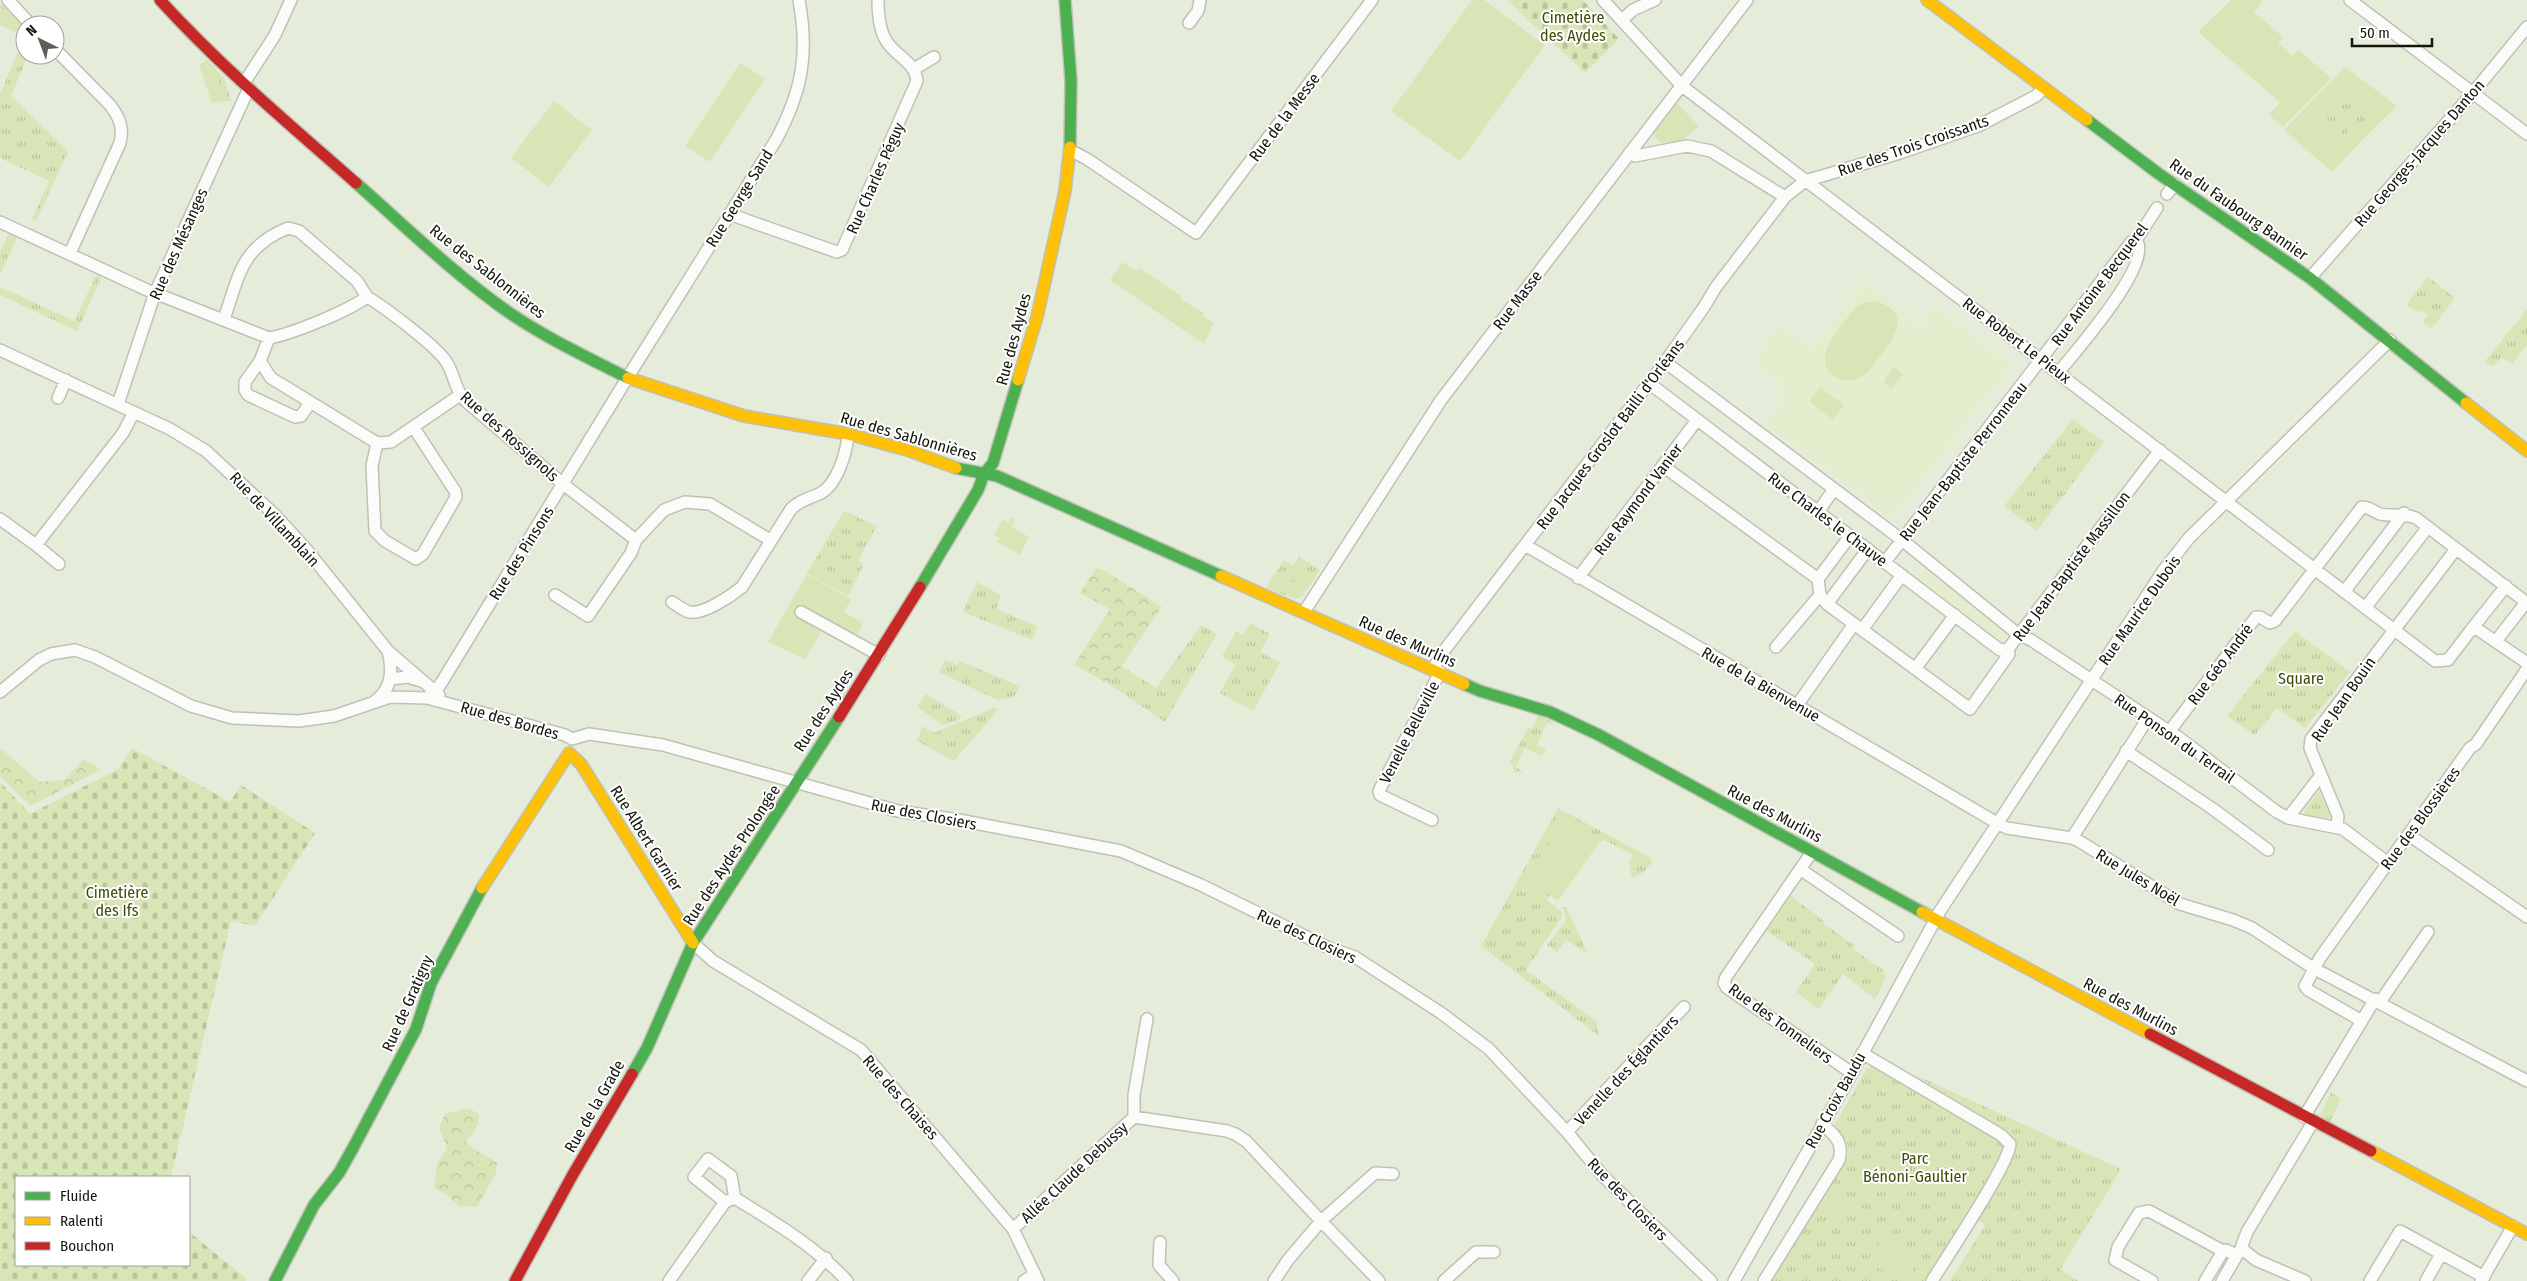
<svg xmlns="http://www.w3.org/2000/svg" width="2527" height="1281" font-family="'Fira Sans Condensed',sans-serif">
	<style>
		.built { fill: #e4edce }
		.grass { fill: url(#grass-tufts) }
		.forest { fill: url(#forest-crowns) }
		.cemetery { fill: url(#cemetery-stones) }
		.garden { fill: #d8e5b7 }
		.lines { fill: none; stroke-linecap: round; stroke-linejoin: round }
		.street-casing { stroke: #bec2b4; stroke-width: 14 }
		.fast-casing { stroke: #bec2b4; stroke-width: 14 }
		.slow-casing { stroke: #bec2b4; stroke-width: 14 }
		.jam-casing { stroke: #bec2b4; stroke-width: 14 }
		.street { stroke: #fbfcf9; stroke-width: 11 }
		.fast { stroke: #4caf50; stroke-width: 11 }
		.slow { stroke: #ffc107; stroke-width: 11 }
		.jam { stroke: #c62828; stroke-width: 11 }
		.labels { text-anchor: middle; stroke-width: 4; stroke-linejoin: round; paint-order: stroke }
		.park-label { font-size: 16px; fill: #404c04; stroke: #fff }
		.street-label { font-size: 16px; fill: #13160a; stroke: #fff }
	</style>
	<defs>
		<pattern id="grass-tufts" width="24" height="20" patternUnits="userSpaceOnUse" patternTransform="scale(1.25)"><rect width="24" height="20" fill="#d8e5b7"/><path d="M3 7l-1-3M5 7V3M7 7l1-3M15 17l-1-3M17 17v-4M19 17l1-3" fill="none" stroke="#b8c49c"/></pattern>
		<pattern id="forest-crowns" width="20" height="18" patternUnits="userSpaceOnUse" patternTransform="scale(1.25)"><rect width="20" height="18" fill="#d8e5b7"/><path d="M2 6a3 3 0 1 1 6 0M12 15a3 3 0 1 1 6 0" fill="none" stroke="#b8c49c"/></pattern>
		<pattern id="cemetery-stones" width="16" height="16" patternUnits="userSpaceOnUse" patternTransform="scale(1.25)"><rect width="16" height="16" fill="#d8e5b7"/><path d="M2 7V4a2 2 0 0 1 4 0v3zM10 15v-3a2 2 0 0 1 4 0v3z" fill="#b8c49c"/></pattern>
	</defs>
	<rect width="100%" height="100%" fill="#e6ecda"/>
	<path class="built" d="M1865,281L1920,324L1935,305L2012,365L1893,519L1861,496L1886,462L1860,495L1765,424L1783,400L1774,393L1781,384L1759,368L1762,364L1754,358L1780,323L1812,348Z
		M1925,567L2007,631L1999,641L1917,577Z"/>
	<path class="grass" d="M0,4L25,26V37L0,25Z
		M24,38L25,55H28L11,96L68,152L36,221L32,219L49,181L0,158V94Z
		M206,59L224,78L231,101H224L218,81L204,62Z
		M2342,94L2374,128L2364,138L2353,127L2344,136L2322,114Z
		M8,234L17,238L0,275V252Z
		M97,274L102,276L77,331L0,295V287L74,321Z
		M2428,277L2455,298L2431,329L2423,323L2428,314L2423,311L2417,312L2407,304Z
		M2527,309V345L2512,364L2502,357L2492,367L2485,361Z
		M2073,419L2104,442L2037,531L2004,506Z
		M844,511L877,526L858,561L864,564L848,596L807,573Z
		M1299,557L1320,570L1303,596L1295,599L1266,588L1284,560L1293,566Z
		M977,582L1001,595L996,609L1037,626L1032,640L963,612Z
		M1250,623L1270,634L1260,652L1280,663L1253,711L1220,693L1235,665L1222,656L1236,632L1243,635Z
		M1201,625L1217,634L1165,722L1109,684L1121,666L1156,688Z
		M2295,631L2350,672L2305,728L2277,708L2255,735L2227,716Z
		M945,660L958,665L959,661L1020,686L1013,698L997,700L939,672Z
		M926,694L961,715L959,720L943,725L917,707Z
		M994,708L998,710L954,761L917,741L922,726L934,733Z
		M1538,715L1555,723L1546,724L1537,746L1546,749L1542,756L1525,748L1516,767L1524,773L1518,771L1516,774L1510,761L1528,728L1532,729Z
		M2319,791L2330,815L2327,818L2306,815L2304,812Z
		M1558,808L1651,858L1652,863L1642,873L1632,878L1629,864L1632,854L1604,840L1599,843L1567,820L1525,877L1550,895L1547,900L1561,911L1562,917L1526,970L1596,1021L1599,1036L1481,946Z
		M1789,894L1825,922L1824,924L1854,945L1853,949L1883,970L1886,976L1875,999L1843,974L1819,1009L1796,992L1815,964L1765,930Z
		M1563,907H1566L1588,954L1566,940L1557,952L1547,945L1566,920Z
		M1871,1066L1877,1067L1997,1137L2004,1145V1151L1926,1281H1768L1848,1156C1850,1143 1844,1136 1833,1128L1867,1068Z
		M1911,1073L2121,1169L2060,1270L2079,1281H1950L1985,1225L1975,1218L2015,1146L2013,1138L1991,1121Z
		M2331,1093L2341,1098L2330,1122L2320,1115Z"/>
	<path class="forest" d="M1096,568L1105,571L1162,607L1109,684L1074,665L1110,609L1080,593Z
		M0,748L39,782L64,780L84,759L101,770L30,806L0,776Z
		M468,1108L479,1114L477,1128L466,1141L473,1148L497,1163L496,1173L477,1207L459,1206L446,1194L434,1188L437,1165L447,1147L439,1128L445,1114Z"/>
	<path class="cemetery" d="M1507,0H1583L1619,39L1585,73Z
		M132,748L230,802L241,785L315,833L255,926L231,921L171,1177H16V1265H189V1232L247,1279L245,1281H0V782L30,814L118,769Z"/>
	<path class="garden" d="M1472,0H1484L1545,45L1460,161L1391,111Z
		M2231,0H2263L2254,12L2283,37L2278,43L2293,56L2298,50L2331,78L2283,127L2269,115L2280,102L2198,32Z
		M204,62L218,81L224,101L212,103L199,65Z
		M740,63L765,79L710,162L685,146Z
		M2345,67L2397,106L2374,128L2342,94L2322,114L2344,136L2353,127L2364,138L2332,172L2284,130Z
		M554,101L592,130L549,187L511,158Z
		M1678,104L1699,126L1682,141L1661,143L1654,136L1655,131L1674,105Z
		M1122,262L1136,271L1140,268L1181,296L1182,300L1204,313L1202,316L1214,323L1204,344L1110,280Z
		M1876,301C1912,313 1896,336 1880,356C1874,363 1868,375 1859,378C1853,381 1844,381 1837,378C1813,364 1830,341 1841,326C1846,321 1850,313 1855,308C1861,303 1869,302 1876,301Z
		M1894,367L1903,374L1892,389L1883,382Z
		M1820,387L1844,405L1833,420L1809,401Z
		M1012,517L1015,520L1012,527L1029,537L1020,555L997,542L1000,538L994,535L1003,519L1008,522Z
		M807,574L851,599L844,612L863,623L856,638L822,630L805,659L768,642Z
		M1276,575L1292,583L1301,575L1311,580L1303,594L1295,597L1268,586Z
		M1567,820L1599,843L1558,901L1525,877Z
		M1834,1196L1845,1203L1833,1222L1822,1215Z
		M1882,1238L1918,1261L1905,1281H1899L1867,1261Z"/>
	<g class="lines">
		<defs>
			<path id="street" d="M8,0L31,25
				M1603,0L1682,86L2435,661L2448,660L2471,630L2477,629L2527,663
				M2350,0L2527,134
				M1622,20L1633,10L1655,0
				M1189,23L1198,11L1200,0
				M55,49L110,105C119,117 124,127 120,143L70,253
				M914,69L934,57
				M244,83L275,35L291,0
				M1070,150L1087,159L1196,233L1372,0
				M1630,152L1635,156L1687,146L1711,151L1785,197
				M2167,194L2175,184
				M729,214L837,252L842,250L917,81C915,62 897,57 887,42C879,30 878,14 878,0
				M0,222L147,290L269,338C292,334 348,311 367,297C383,306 439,348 447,363C455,376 455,392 468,403L563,484L636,540
				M2310,278L2472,94L2527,27
				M224,319C239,276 241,247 288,228L299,231L357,281L367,297
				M269,338L260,361L271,378L377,443L391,442L460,395
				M0,350L170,429L206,451L275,515L306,549L388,651L439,695
				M260,361L245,382V390L248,395L295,417L301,416L310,403
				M1665,362L1902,540L2019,635L2031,640L2178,737L2277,812L2288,818L2343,829L2388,863
				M2059,372C2074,353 2155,262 2136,240
				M1649,383L2000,650L2008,649
				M58,398L66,380
				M118,404L155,293L249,88
				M377,443L372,466L375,531L385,541L416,559L423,554L456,497L455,491L414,428
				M1663,466L1818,579L1820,595L1827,604L1970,709L2009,654L2008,649L2160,450
				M1818,512L1834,489
				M0,519L36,545L123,433L134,412
				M36,545L59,564
				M1525,545L1997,823L2007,828L2072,838L2079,841L2180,904L2233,920L2252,928L2313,968L2527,1081
				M1885,562L2132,241L2136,240L2157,208
				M1578,578L1697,420
				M1818,579L1850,536
				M2344,592L2404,513
				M555,595L588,616L631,553L636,540L664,510L685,502L710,504L770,540
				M672,602C677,605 683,610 689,612C703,615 731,596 742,587L791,509C800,500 808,499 819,494C837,486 847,452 848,434
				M1827,604L1868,549
				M2365,608L2428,527
				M801,612L879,655
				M1304,612L1441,400L1747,0
				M1862,630L1902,575
				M2471,630L2506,586
				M1776,647L1820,595
				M1915,669L1955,615
				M1433,670L1440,656L1665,362L1704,307L1716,287L1785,197L1805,181L1900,153L1978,126L2036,96L2043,89
				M390,679L408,677L421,681
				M0,692L39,660L51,654L75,650L95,657L191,706L232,718L299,721L334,716L390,697L427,698L565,735L572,739
				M427,698L440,685L626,380L776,140C802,91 809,55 799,0
				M375,701C392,689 393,670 388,651
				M1798,704L1854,624
				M2169,732L2256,617H2260L2270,623L2275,621L2362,507C2371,507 2373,512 2380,514C2394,517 2401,512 2416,518L2522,599L2524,605L2496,641
				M572,739L589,734L663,745L898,811L959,820L1121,851L1201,885L1327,947L1355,957L1441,1013L1489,1049L1567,1132L1603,1176L1711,1281
				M2126,751L2213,809L2268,850
				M2288,818L2321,775
				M1432,820L1380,795L1379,791L1440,672
				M2337,827L2338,816L2310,748L2311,739L2456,549
				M2409,835L2527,917
				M2072,838L2148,718
				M1812,852L1726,977L1724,983L1727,988L1852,1073
				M1800,869L1898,936
				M693,943L713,961L861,1050L1013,1229L1038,1281
				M2380,1002L2428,932
				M2362,1021L2308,990L2305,986L2320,958L2470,748L2476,744L2527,669
				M1862,1053L2001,1135L2010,1144C2010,1163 1946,1258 1932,1281
				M1134,1117V1095L1147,1019
				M2304,1117L2375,999
				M1567,1132L1684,1007
				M725,1202L735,1198C775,1223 815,1246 847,1281
				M725,1202L694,1177L708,1159L731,1176L735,1198
				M1013,1229L1134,1117L1227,1131L1235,1134L1246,1141L1321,1221L1288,1260L1274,1281
				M1160,1242L1159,1265L1173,1281
				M669,1281L725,1202
				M808,1281L826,1258
				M1024,1281L1035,1274
				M1379,1281L1321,1221L1375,1173L1393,1174
				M1444,1281L1476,1252H1494
				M1734,1281L1852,1073L1940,911L2163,571L2189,538L2390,340
				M1764,1281L1839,1160C1844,1143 1835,1135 1822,1124
				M2152,1281L2115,1260L2118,1247L2139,1213L2149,1211L2223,1251
				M2205,1281L2223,1251L2226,1250L2236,1255
				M2222,1281L2240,1250
				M2305,1281L2256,1260L2241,1248L2247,1232L2313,1122
				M2370,1281L2400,1231L2484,1277
				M2426,1281L2441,1254
				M2481,1281L2513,1226"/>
			<path id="fast" d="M1065,0L1071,81L1070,147
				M2087,120L2159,174L2310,278L2466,403
				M356,183C406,227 456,276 511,314C548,339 589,358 628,378
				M956,468L997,476L1221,576
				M920,587L978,490L984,474L993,463L1018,380
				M1464,684L1480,691L1550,712L1599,735L1922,912
				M632,1074L647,1048L693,943L839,717
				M275,1281L314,1205L339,1173L353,1148L416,1029L431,983L482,888"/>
			<path id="slow" d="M1927,0L2087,120
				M628,378L744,416L848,434L907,450L956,468
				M1018,380L1037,317L1065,191L1070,147
				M2466,403L2527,451
				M1221,576L1464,684
				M482,888L569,753L581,764L693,943
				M1922,912L2150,1034
				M2371,1151L2527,1234"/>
			<path id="jam" d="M160,0C220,66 289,124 356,183
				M839,717L920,587
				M2150,1034L2371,1151
				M515,1281L572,1176L632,1074"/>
		</defs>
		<use href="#street" class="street-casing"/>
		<use href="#fast" class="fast-casing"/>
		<use href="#slow" class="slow-casing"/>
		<use href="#jam" class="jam-casing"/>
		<use href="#street" class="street"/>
		<use href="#fast" class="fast"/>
		<use href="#slow" class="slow"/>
		<use href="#jam" class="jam"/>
	</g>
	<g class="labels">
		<g class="park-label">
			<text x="1573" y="23">Cimetière<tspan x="1573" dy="18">des Aydes</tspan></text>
			<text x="2301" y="684">Square</text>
			<text x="117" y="898">Cimetière<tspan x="117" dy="18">des Ifs</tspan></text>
			<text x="1915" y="1164">Parc<tspan x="1915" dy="18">Bénoni-Gaultier</tspan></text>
		</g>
		<g class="street-label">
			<text transform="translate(1284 117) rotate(-53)" y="6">Rue de la Messe</text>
			<text transform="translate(1913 145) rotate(-19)" y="6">Rue des Trois Croissants</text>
			<text transform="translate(2419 153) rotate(-49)" y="6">Rue Georges-Jacques Danton</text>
			<text transform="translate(875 178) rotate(-66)" y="6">Rue Charles Péguy</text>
			<text transform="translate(739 198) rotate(-58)" y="6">Rue George Sand</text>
			<text transform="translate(2239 209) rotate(35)" y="6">Rue du Faubourg Bannier</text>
			<text transform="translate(178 244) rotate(-66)" y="6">Rue des Mésanges</text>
			<text transform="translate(488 271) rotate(38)" y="6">Rue des Sablonnières</text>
			<text transform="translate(2099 284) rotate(-53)" y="6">Rue Antoine Becquerel</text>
			<text transform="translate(1517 300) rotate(-53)" y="6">Rue Masse</text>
			<text transform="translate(1013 339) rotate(-75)" y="6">Rue des Aydes</text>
			<text transform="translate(2017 340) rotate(37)" y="6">Rue Robert Le Pieux</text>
			<text transform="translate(1610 434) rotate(-53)" y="6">Rue Jacques Groslot Bailli d'Orléans</text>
			<text transform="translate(510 436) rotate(42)" y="6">Rue des Rossignols</text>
			<text transform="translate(909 436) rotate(16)" y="6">Rue des Sablonnières</text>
			<text transform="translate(1963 461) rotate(-52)" y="6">Rue Jean-Baptiste Perronneau</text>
			<text transform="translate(1638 499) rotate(-53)" y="6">Rue Raymond Vanier</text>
			<text transform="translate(275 519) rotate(47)" y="6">Rue de Villamblain</text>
			<text transform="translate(1828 519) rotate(37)" y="6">Rue Charles le Chauve</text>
			<text transform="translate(521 553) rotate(-58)" y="6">Rue des Pinsons</text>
			<text transform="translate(2071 566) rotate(-53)" y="6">Rue Jean-Baptiste Massillon</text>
			<text transform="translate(2139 610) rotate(-55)" y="6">Rue Maurice Dubois</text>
			<text transform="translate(1408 641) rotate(24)" y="6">Rue des Murlins</text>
			<text transform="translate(2220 664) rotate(-53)" y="6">Rue Géo André</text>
			<text transform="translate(1761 684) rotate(30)" y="6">Rue de la Bienvenue</text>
			<text transform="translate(2343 699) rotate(-55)" y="6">Rue Jean Bouin</text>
			<text transform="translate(823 710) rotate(-57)" y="6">Rue des Aydes</text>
			<text transform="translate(510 720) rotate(16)" y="6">Rue des Bordes</text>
			<text transform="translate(1409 732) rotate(-63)" y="6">Venelle Belleville</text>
			<text transform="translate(2175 738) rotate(35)" y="6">Rue Ponson du Terrail</text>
			<text transform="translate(1775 813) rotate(28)" y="6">Rue des Murlins</text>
			<text transform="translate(924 814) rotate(11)" y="6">Rue des Closiers</text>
			<text transform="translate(2420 818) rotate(-54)" y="6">Rue des Blossières</text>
			<text transform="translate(647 838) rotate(58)" y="6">Rue Albert Garnier</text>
			<text transform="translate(731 855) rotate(-57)" y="6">Rue des Aydes Prolongée</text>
			<text transform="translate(2138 877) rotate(31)" y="6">Rue Jules Noël</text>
			<text transform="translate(1307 936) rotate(25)" y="6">Rue des Closiers</text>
			<text transform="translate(407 1003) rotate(-66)" y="6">Rue de Gratigny</text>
			<text transform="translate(2131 1006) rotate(28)" y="6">Rue des Murlins</text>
			<text transform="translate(1781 1023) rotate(36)" y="6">Rue des Tonneliers</text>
			<text transform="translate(1626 1070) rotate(-47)" y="6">Venelle des Églantiers</text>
			<text transform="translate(901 1097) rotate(49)" y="6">Rue des Chaises</text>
			<text transform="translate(1835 1100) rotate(-61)" y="6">Rue Croix Baudu</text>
			<text transform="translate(594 1106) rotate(-60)" y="6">Rue de la Grade</text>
			<text transform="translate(1074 1172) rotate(-43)" y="6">Allée Claude Debussy</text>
			<text transform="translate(1628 1199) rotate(46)" y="6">Rue des Closiers</text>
		</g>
	</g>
	<rect x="15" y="1176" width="175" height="90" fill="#ffffff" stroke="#a1a29d"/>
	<rect x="25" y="1192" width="25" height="8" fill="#4caf50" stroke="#a1a29d"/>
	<text x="60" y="1201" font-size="15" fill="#13160a">Fluide</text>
	<rect x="25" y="1217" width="25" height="8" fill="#ffc107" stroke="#a1a29d"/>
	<text x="60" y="1226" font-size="15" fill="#13160a">Ralenti</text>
	<rect x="25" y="1242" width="25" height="8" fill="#c62828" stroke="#a1a29d"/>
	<text x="60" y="1251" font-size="15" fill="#13160a">Bouchon</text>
	<g transform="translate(40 40) rotate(318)"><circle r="24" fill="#ffffff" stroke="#a1a29d"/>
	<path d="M0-4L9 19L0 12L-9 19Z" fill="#5d6153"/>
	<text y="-8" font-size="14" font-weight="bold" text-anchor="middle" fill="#13160a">N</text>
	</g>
	<path d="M2352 38v8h80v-8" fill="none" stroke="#13160a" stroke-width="2.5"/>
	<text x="2360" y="38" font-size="15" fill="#13160a" stroke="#ffffff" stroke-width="4" paint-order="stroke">50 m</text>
</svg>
